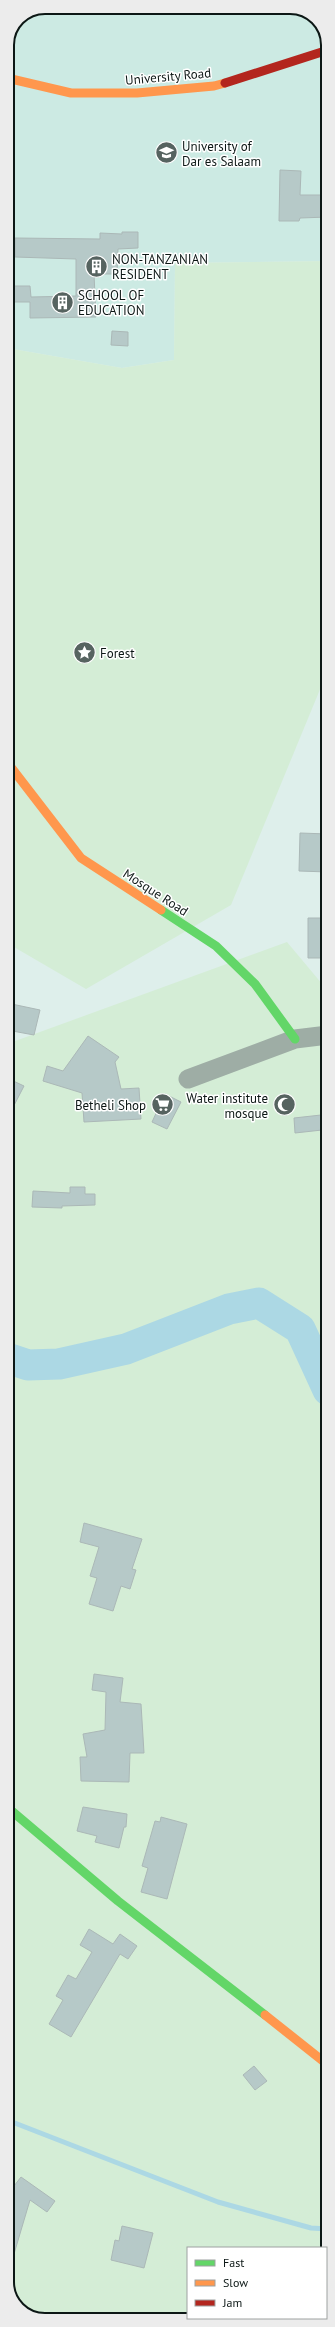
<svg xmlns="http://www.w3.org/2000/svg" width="335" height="2327" font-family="'PT Sans',sans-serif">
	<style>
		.built { fill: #cceae3 }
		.green { fill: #d4edd6 }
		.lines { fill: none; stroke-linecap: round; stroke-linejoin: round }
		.stream { stroke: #acd8e4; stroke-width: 5 }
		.river { stroke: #acd8e4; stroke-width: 31 }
		.building { fill: #b6c9c8; stroke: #abb8b7 }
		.street { stroke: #9eada5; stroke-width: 19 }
		.fast { stroke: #63d668; stroke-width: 9 }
		.slow { stroke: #ff974d; stroke-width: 9 }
		.jam { stroke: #b3261e; stroke-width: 9 }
		.labels { text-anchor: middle; stroke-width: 3; stroke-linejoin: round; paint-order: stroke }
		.street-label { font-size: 13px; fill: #0c1715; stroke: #fff }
		.poi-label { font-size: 13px; fill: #0c1715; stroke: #fff; text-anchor: start }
		.rim { fill: none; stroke: #0c1715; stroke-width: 2 }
	</style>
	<rect width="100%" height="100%" fill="#deefeb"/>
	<path class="built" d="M45,7H295L317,18L328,40V261L175,263L174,360L122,368L7,348V44L18,18Z"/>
	<path class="green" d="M328,261V670L231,905L86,989L7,943V348L122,368L174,360L175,263Z
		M287,942L328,991V2282L326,2288V2248H188V2318H298L295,2320H40L18,2309L7,2287V1044Z"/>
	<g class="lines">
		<path class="stream" d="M7,2120L218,2202L311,2228L328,2229"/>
		<path class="river" d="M7,1358L28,1365L59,1364L126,1349L229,1309L259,1303L300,1329L328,1390"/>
	</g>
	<path class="building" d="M280,170L301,171L300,195H328V217L300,218L299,221H279Z
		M122,232H138V248L118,249L117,274H94L96,317L30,318V302H7V286H30L31,297L76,296V259L15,257V238L100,239V233L122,234Z
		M112,331L128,332V346L111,345Z
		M300,833L328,834V872L299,871Z
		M308,918H328V958H308Z
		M7,1003L40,1010L34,1035L7,1030Z
		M88,1036L119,1057L115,1062L121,1089L139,1088L141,1119L84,1122L82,1093L43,1081L47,1066L63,1071Z
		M7,1078L24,1086L7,1119Z
		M165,1094L181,1102L167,1129L152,1122Z
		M321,1115L322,1130L295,1133L294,1118Z
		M70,1187H85V1194H95V1205L62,1206V1208L32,1207L33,1191L70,1193Z
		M84,1523L142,1539L132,1569L136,1570L130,1589L121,1586L113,1611L89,1604L97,1578L90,1576L99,1547L80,1542Z
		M94,1674L123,1678L120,1702L141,1704L144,1753H130L129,1782L81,1781L80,1757H87L83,1734L105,1730L106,1692L92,1690Z
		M83,1807L127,1814L126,1827H124L119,1848L95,1842L97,1836L77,1831Z
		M161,1817L187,1824L167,1899L141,1892L148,1868L142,1866L155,1821L160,1822Z
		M89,1929L113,1944L120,1934L137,1946L128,1959L120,1954L71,2037L49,2024L63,2000L56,1996L68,1975L76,1979L92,1952L80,1945Z
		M254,2066L267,2081L255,2090L243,2075Z
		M21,2177L55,2201L47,2212L30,2200L11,2264L7,2263V2195Z
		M122,2226L153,2233L144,2268L111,2260L115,2240L119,2241Z"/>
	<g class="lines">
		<path class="street" d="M188,1079L295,1039L328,1035"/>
		<path class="fast" d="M161,910L216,946L255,984L295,1039
			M7,1807L118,1901L265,2015"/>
		<path class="slow" d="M7,78L71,93H137L214,86L225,83
			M7,762L81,858L161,910
			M265,2015L328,2065"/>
		<path class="jam" d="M225,83L328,50"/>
	</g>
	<defs>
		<symbol id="university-disc" viewBox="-11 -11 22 22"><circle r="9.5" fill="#566360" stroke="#fff"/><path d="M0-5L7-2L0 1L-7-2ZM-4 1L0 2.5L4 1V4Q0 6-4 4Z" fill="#fff"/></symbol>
		<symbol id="building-disc" viewBox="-11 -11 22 22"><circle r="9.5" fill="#566360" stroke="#fff"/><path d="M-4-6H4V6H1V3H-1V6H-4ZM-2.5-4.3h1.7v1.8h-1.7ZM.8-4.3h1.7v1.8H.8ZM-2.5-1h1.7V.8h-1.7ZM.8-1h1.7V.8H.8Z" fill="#fff"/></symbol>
		<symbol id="sight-disc" viewBox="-11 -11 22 22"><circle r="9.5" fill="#566360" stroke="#fff"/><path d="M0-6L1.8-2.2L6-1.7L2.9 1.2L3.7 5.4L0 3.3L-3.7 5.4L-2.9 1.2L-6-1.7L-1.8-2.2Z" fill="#fff"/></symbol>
		<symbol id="supermarket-disc" viewBox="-11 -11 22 22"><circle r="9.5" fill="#566360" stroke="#fff"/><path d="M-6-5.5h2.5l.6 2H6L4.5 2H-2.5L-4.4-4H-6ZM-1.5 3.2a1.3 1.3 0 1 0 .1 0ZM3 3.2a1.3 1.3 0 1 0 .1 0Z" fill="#fff"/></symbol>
		<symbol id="mosque-disc" viewBox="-11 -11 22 22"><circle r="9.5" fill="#566360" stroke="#fff"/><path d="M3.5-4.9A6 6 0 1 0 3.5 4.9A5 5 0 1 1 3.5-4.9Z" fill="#fff"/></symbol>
	</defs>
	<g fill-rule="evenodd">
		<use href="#university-disc" x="154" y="140" width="25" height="25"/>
		<use href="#building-disc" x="84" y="254" width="25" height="25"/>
		<use href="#building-disc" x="50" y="290" width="25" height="25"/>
		<use href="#sight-disc" x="72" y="640" width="25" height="25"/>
		<use href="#supermarket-disc" x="150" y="1092" width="25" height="25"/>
		<use href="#mosque-disc" x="272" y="1092" width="25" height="25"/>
	</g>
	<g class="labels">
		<g class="street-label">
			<text transform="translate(168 76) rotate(-5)" y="5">University Road</text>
			<text transform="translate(156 892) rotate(33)" y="5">Mosque Road</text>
		</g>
		<g class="poi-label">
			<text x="182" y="151">University of<tspan x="182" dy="15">Dar es Salaam</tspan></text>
			<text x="112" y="264">NON-TANZANIAN<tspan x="112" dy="15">RESIDENT</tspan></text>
			<text x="78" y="300">SCHOOL OF<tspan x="78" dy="15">EDUCATION</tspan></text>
			<text x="100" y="658">Forest</text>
			<text x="268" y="1103" text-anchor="end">Water institute<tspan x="268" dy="15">mosque</tspan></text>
			<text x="146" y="1110" text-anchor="end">Betheli Shop</text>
		</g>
	</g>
	<path d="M0 0H335V2327H0ZM45 14H290A31 31 0 0 1 321 45V2282A31 31 0 0 1 290 2313H45A31 31 0 0 1 14 2282V45A31 31 0 0 1 45 14Z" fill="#ececec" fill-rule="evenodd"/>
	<path class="rim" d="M45 14H290A31 31 0 0 1 321 45V2282A31 31 0 0 1 290 2313H45A31 31 0 0 1 14 2282V45A31 31 0 0 1 45 14Z"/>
	<rect x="187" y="2247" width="140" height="72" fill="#ffffff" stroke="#9ea2a1"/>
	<rect x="195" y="2260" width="20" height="6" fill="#63d668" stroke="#9ea2a1"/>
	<text x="223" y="2267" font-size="12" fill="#0c1715">Fast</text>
	<rect x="195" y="2280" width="20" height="6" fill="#ff974d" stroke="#9ea2a1"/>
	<text x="223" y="2287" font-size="12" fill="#0c1715">Slow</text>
	<rect x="195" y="2300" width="20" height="6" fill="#b3261e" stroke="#9ea2a1"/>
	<text x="223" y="2307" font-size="12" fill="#0c1715">Jam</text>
</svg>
